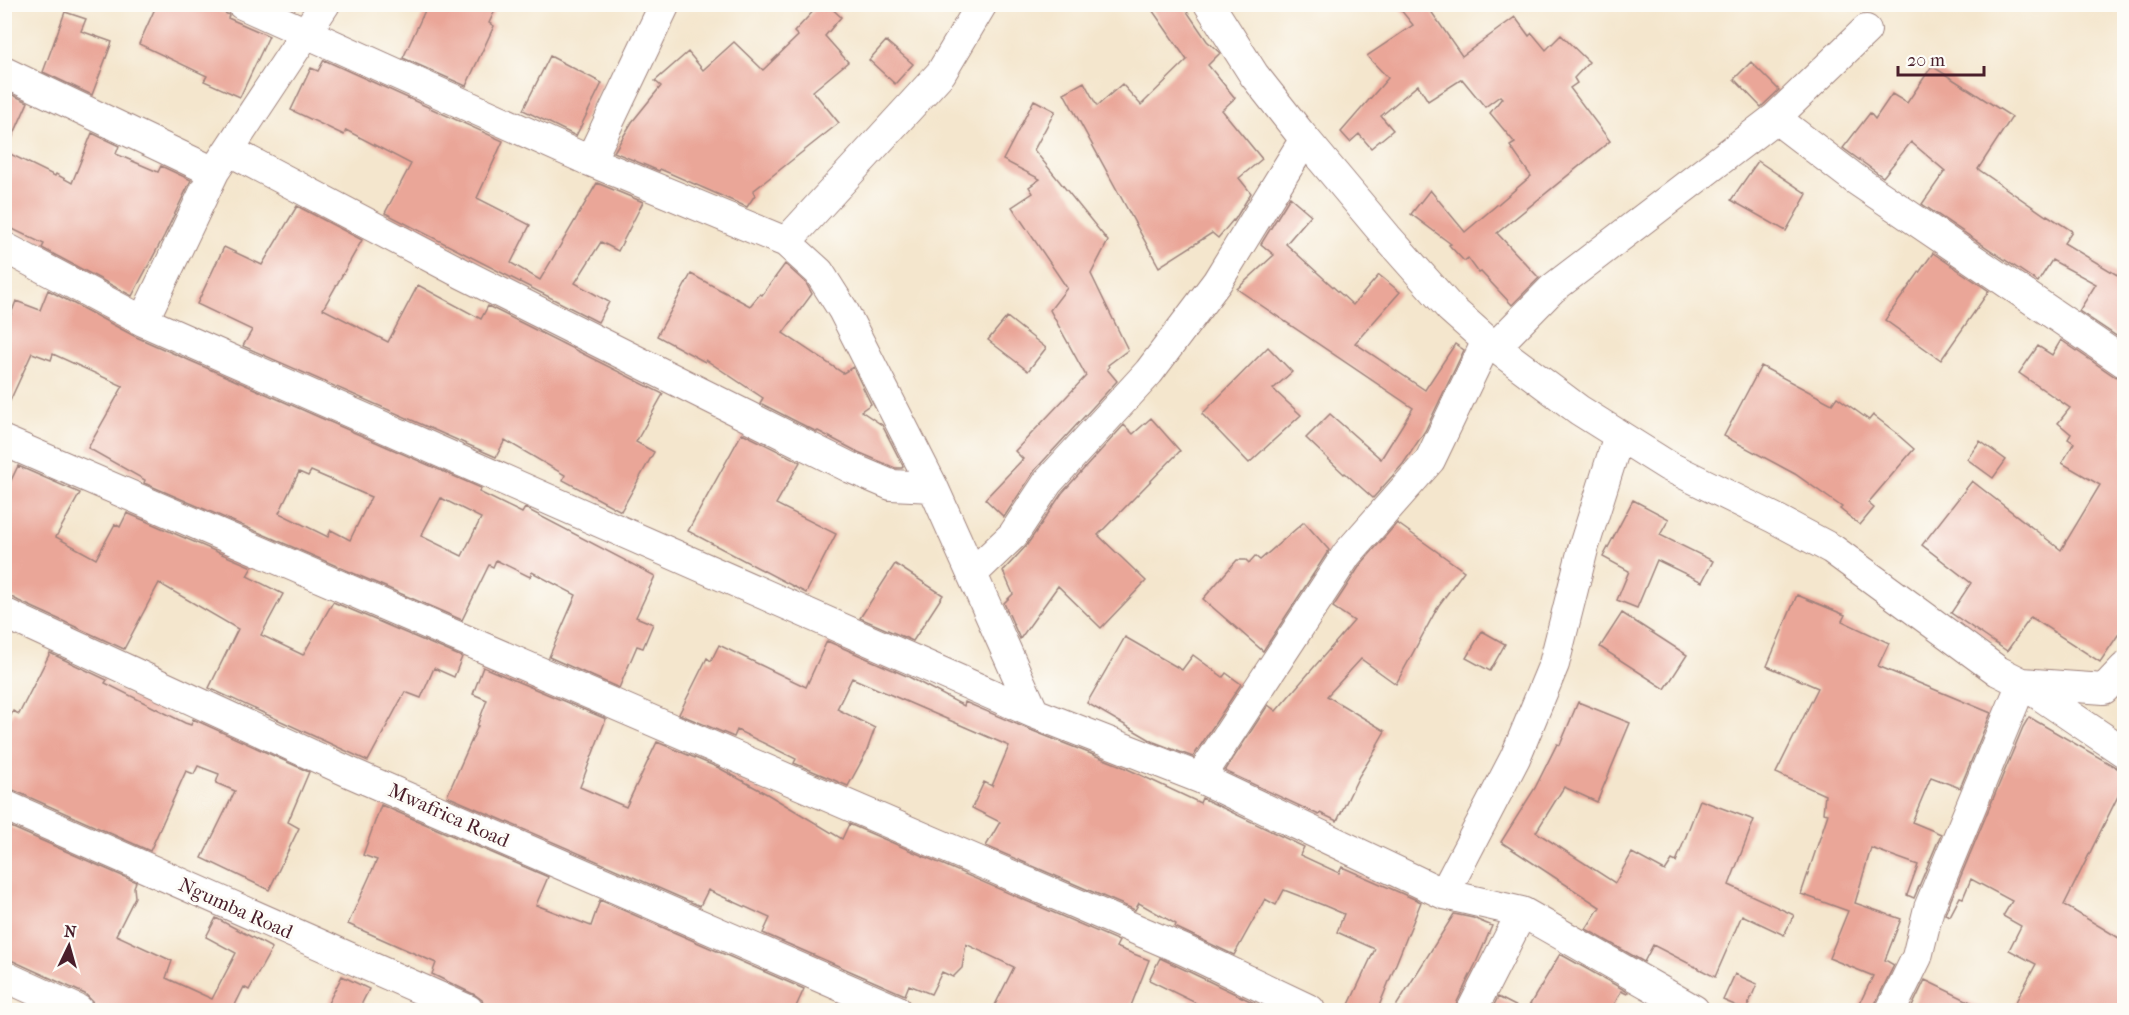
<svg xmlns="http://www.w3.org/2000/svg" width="2129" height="1015" font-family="'IM FELL French Canon',serif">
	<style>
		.building { fill: #eaa698; fill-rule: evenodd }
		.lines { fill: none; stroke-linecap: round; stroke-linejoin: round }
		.minor-casing { stroke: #9f827c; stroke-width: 32 }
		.minor { stroke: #fff; stroke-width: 30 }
		.labels { text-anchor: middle; stroke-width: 6; stroke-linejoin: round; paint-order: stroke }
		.street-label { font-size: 20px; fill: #4a1f2b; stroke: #fdfcf7 }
	</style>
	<rect width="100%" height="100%" fill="#fdfcf7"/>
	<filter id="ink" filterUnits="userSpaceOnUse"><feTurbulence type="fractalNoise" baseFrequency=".0167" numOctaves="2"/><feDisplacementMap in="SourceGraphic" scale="12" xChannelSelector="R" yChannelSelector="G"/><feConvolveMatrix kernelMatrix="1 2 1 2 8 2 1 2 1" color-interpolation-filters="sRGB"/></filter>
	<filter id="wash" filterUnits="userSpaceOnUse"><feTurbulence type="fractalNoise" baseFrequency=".008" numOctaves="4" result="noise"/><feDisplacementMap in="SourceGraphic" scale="24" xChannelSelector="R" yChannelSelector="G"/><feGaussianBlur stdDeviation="1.35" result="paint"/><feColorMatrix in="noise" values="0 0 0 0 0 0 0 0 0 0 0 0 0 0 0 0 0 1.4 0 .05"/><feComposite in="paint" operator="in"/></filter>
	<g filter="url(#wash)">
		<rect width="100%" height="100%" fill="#f4e6cd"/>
		<g id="blocks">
			<path class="building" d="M157,4H206L229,15L228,18L269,36L240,97L204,81L207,76L139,44Z
				M428,4H498L489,23L494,26L466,86L403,58Z
				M820,4H827L841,17L825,36L848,62L813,91L839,123L753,191L755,195L747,207L660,169L659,171L614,152L632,122L661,86L655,81L688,52L703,70L734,42L763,70L798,36L794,32Z
				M1148,4H1182L1207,41L1220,53L1208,65L1235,98L1222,110L1262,159L1239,178L1251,193L1234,221L1233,220L1218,238L1212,233L1159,267L1064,93L1084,82L1097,106L1122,84L1141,105L1187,60Z
				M1396,4H1426L1462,56L1515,17L1529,36L1532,33L1546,50L1561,35L1589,62L1574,78L1577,83L1570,88L1610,141L1497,233L1539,278L1512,305L1481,272L1479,273L1468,258L1464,261L1449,245L1451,244L1411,214L1430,190L1465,232L1531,176L1510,146L1515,143L1490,113L1502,98L1500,96L1485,107L1462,79L1428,101L1418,85L1381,116L1393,130L1371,148L1359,134L1350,142L1341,132L1388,78L1367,56L1413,25Z
				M65,12L86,19L81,31L112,42L92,95L43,72Z
				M886,41L913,64L895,84L869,60Z
				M550,56L602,83L576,136L523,110Z
				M324,60L503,141L477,198L530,225L511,263L540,280L597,183L643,202L618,251L601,242L575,283L609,302L598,322L385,213L411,164L346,130L344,135L291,110L311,68L318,71Z
				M1751,62L1779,90L1761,107L1734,79Z
				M1932,66L2012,117L1978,169L2046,216L2047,215L2072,231L2064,243L2124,279V341L2079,311L2096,284L2052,260L2038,282L1922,204L1945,171L1911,142L1883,177L1843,148L1870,113L1875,119L1892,94L1907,103Z
				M4,91L28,102L6,152L55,176L56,174L72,183L92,133L119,146L116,154L158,172L161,166L191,180L164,236L132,296L42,248L44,244L4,225Z
				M1034,100L1055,111L1034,150L1108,241L1091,274L1128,350L1108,365L1109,367L1107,369L1117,381L1035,470L1004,517L985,499L1023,459L1015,451L1086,376L1050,310L1067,288L1012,207L1033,193L1029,187L1040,179L1003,160Z
				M1758,161L1807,194L1786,231L1731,200Z
				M1290,197L1311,215L1286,244L1353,305L1379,275L1400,292L1355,343L1425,390L1455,344L1464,350L1425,431L1403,464L1373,498L1345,473L1344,474L1306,438L1330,414L1381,459L1413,408L1237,289L1274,255L1261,244Z
				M297,206L362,240L323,309L388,342L418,285L481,319L488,306L663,394L636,442L654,452L621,511L563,480L565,475L505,440L496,457L243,346L252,330L197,304L224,247L262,265Z
				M1933,253L1989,291L1941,360L1885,320Z
				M785,264L806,283L812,294L783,333L843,373L853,367L871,404L861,411L882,425L903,466L902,468H895L858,452L818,431L817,432L760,403L763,398L706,360L705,362L657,336L691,274L750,306L760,294L762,295Z
				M48,290L136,337L481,488L479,492L522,513L525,508L655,576L636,617L653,624L643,648L637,646L619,688L549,657L576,595L532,572L530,577L496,560L493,567L489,565L462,620L144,483L145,480L88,448L123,386L53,354L51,360L32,353L4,414V332L16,301L40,310ZM311,471L371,497L350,540L331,530L328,537L279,513L299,472L308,476ZM441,498L481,518L462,556L421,536Z
				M1007,317L1046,348L1028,371L988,340Z
				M2061,340L2114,376L2124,379V626L2100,662L2031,617L2007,651L1951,613L1971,583L1922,545L1972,481L2061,550L2100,485L2062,463L2074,443L2068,439L2071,434L2058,423L2070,408L2019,373L2038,346L2052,355Z
				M1268,347L1292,372L1273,389L1301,415L1249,463L1202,414Z
				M1761,366L1832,404L1837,397L1869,420L1873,415L1898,434V435L1914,449L1868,503L1874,508L1860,525L1840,509L1842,507L1795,474L1724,436Z
				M1151,418L1180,451L1098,535L1146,581L1101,628L1058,586L1020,639L1004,603L1013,594L1003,571L1027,545L1062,493L1124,425L1133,434Z
				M742,433L800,462L776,504L836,534L806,593L688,531Z
				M1980,441L2006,460L1993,478L1967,459Z
				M18,466L80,493L56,537L96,559L115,524L120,527L127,513L252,567L247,576L283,594L261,635L303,655L333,602L462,657L454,677L434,668L421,698L405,692L368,761L209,688L238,629L159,583L124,649L19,601L4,593V495Z
				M1633,500L1669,519L1660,535L1713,561L1702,582L1657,560L1637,608L1617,600L1629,571L1603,557Z
				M1304,522L1329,550L1263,651L1203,599L1237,560H1246L1249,563L1255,556L1260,560Z
				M1397,523L1464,571L1439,605L1396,684L1361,659L1327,696L1385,731L1377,745L1378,746L1359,776L1337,821L1320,813L1319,815L1225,771L1268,705L1276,711L1354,621L1333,607L1361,564Z
				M895,564L943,595L913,641L860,618Z
				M1797,595L1845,615L1842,621L1889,643L1878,666L1991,713L1960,788L1931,777L1912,822L1941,834L1914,898L1907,895L1918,865L1871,848L1855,903L1901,919L1885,960L1894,965L1876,1002L1874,1011H1856L1873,976L1829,958L1848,911L1801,894L1828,814L1823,813L1825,795L1776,773L1818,688L1767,666Z
				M1622,613L1687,655L1665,689L1600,647Z
				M1482,631L1505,644L1490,671L1466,658Z
				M1125,637L1182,670L1193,655L1223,677L1226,673L1241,684L1193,757L1154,742L1087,703Z
				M827,641L909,677L964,706L965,702L1028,729L1119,765L1200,803L1202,798L1304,847L1300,855L1339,873L1342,867L1421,902L1377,1011H1346L1375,949L1337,932L1344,914L1323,905L1284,890L1276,905L1265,899L1234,955L1175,927L1176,924L1139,903L1135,910L986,846L1000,822L972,808L984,782L992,786L1009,746L852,678L837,709L875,728L866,753L848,786L794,763L796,759L737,730L734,737L679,714L707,658L711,661L719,645L806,687Z
				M50,653L107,680L105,683L185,723L191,725L193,719L309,772L288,822L299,828L269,890L202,858L235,791L216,783L219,774L198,766L194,774L186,771L150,851L11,789L4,788V730L13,711L19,714Z
				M483,667L606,719L580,787L626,807L657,742L719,768L767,794L842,839L849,824L1119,941L1116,947L1149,960L1129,1011H992L1014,967L966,944L962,968L953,977L942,972L931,994L909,985L905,995L763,933L770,918L708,890L700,906L447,796L478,726H477L487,700L473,694Z
				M1578,702L1630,723L1597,802L1564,787L1536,832L1615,883L1632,853L1665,871L1672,860L1676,862L1700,800L1754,820L1729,885L1794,915L1784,935L1742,915L1715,977L1653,945L1644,962L1586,929L1600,907L1501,842L1535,788L1557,744L1560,745Z
				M2029,717L2124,772V784L2064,905L2124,941V1011H2011L2036,964L2009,950L2021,926L2003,916L2012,901L1971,879L1963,898L1960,897L1950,916L1945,914L2023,727Z
				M381,805L548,877L536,905L591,926L600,900L804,989L794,1011H485L482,1000L475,995L432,974L436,963L348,924L377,860L363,855Z
				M4,824L136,882L134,887L135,897L116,935L172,961L166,978L212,999L236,953L206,937L216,918L272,948L249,990L244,987L233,1009L237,1011H95L92,1001L85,994L11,960L4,959Z
				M1454,914L1473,918L1492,926L1475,965L1457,1002L1455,1011H1393Z
				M1560,954L1628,992L1627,994L1621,991L1611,1011H1526Z
				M1160,958L1177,966L1271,1011H1212L1149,980Z
				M1735,974L1757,984L1746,1010L1723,1000Z
				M342,976L369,989L358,1011H324Z
				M1925,980L1989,1011H1910Z
				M1498,997L1525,1011H1491Z"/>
		</g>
	</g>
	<g filter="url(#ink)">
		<use href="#blocks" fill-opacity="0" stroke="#9f827c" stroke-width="1.5"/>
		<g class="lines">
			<defs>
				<path id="minor" d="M242,4L590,161L786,242L819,272L843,310L933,487L1034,713
					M1209,4L1254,75L1299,132L1387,237L1450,308L1487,341L1579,410L1668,466L1774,518L1832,549L1998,671L2022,683L2124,752
					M4,72L214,172
					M1775,118L1855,179L2124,362
					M230,151L463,274L851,468L891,485L933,487
					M590,161L665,4
					M786,242L941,73L982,4
					M4,247L143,321L1034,713L1200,778L1444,894L1522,912L1694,1010
					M143,321L214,172L325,4
					M1495,347L1552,289L1775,118L1866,30
					M4,441L1184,950L1310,1010
					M972,574L1013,535L1048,482L1149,372L1217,282L1305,139
					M4,613L351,773L896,1010
					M1200,778L1347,554L1430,460L1487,341
					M4,805L468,1010
					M1444,894L1515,758L1554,664L1583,549L1619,435
					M4,976L78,1010
					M1472,1010L1522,912
					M1891,1010L1917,957L1929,908L2022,683L2104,689L2124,668"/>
			</defs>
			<use href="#minor" class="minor-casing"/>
			<use href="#minor" class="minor"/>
		</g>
	</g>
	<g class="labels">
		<g class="street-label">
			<text transform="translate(449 815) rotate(24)" y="7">Mwafrica Road</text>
			<text transform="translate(236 908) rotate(24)" y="7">Ngumba Road</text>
		</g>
	</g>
	<rect width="2129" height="1015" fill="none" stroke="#fdfcf7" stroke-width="24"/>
	<g transform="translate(69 946) rotate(5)" stroke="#fdfcf7" stroke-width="4.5" paint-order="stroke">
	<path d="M0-4.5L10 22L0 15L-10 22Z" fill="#4a1f2b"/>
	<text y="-9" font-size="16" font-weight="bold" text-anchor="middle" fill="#4a1f2b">N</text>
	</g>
	<path d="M1898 66v9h86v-9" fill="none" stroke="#4a1f2b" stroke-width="3"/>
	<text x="1907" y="66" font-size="18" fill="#4a1f2b" stroke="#fdfcf7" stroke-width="4.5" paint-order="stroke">20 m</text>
</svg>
